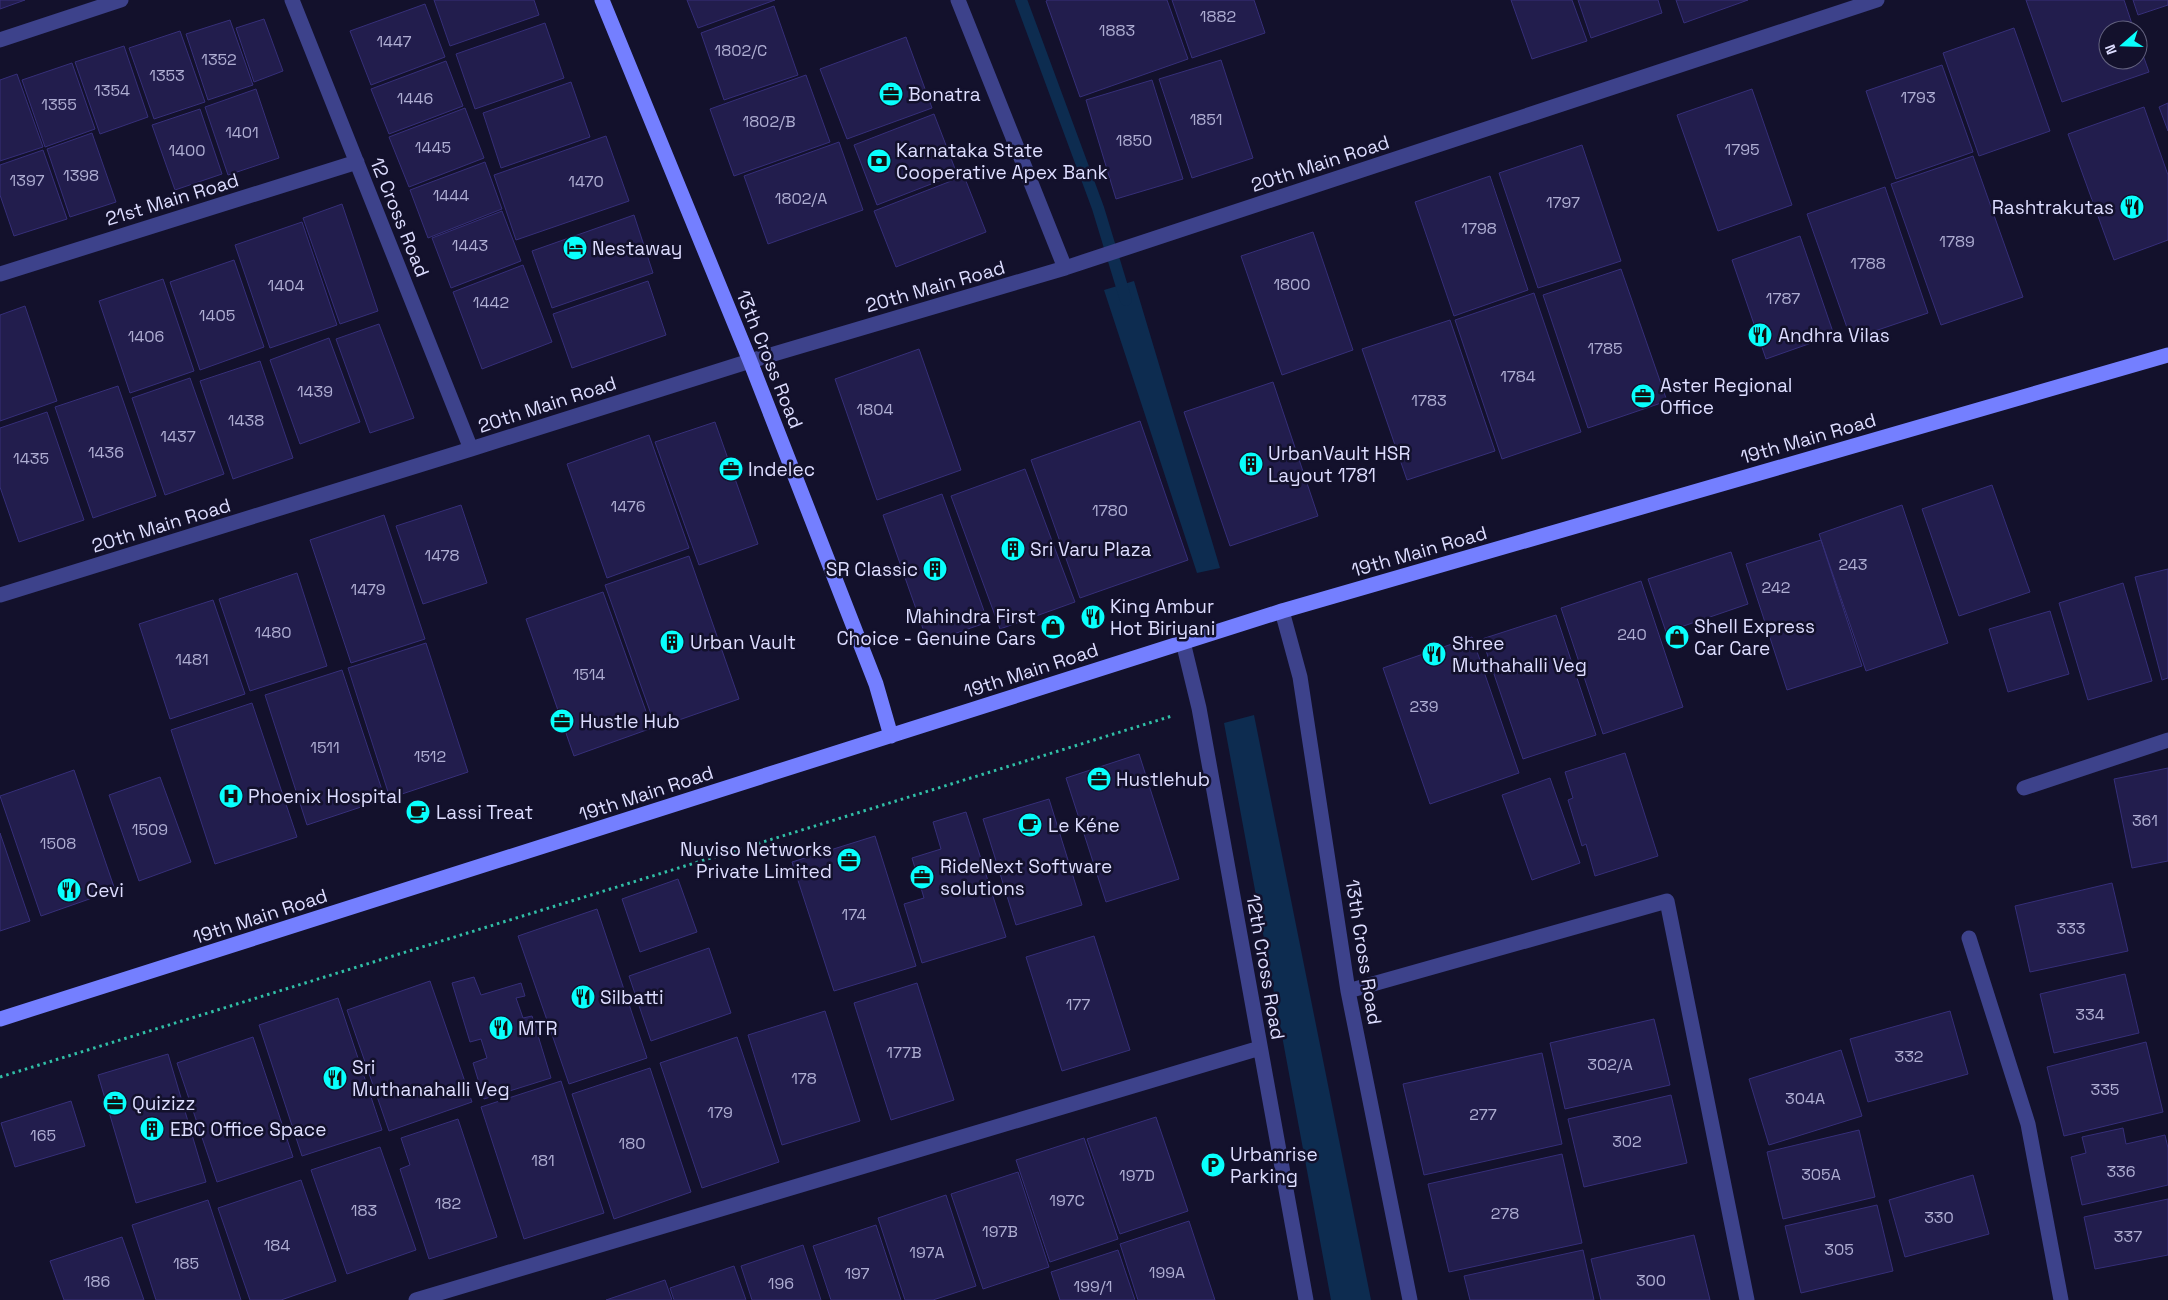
<svg xmlns="http://www.w3.org/2000/svg" width="2168" height="1300" font-family="'Space Grotesk',sans-serif">
	<style>
		.water { fill: #0d2c50 }
		.lines { fill: none; stroke-linecap: round; stroke-linejoin: round }
		.stream { stroke: #0d2c50; stroke-width: 12 }
		.building { fill: #221d4d; stroke: #362f79 }
		.path { stroke: #31bfa7; stroke-width: 3; stroke-dasharray: 2.5 4; stroke-linecap: butt }
		.street { stroke: #3d428b; stroke-width: 15 }
		.secondary { stroke: #747fff; stroke-width: 15 }
		.labels { text-anchor: middle; stroke-width: 5; stroke-linejoin: round; paint-order: stroke }
		.number-label { font-size: 16px; fill: #aeadd2 }
		.poi-label { font-size: 19px; fill: #ddf; stroke: #13112c; text-anchor: start }
		.street-label { font-size: 19px; fill: #ddf; stroke: #13112c }
	</style>
	<rect width="100%" height="100%" fill="#13112c"/>
	<path class="water" d="M1134,281L1220,568L1197,573L1104,290Z
		M1254,715L1371,1300H1331L1224,723Z"/>
	<g class="lines">
		<path class="stream" d="M1021,0L1098,208L1126,300"/>
	</g>
	<path class="building" d="M0,0H25L0,9Z
		M434,0H534L539,15L450,46Z
		M687,0H775L698,28Z
		M1048,0H1167L1188,59L1080,97L1046,1Z
		M1172,0H1254L1265,33L1192,58Z
		M1511,0H1572L1587,41L1532,59Z
		M1578,0H1658L1662,13L1591,38Z
		M1676,0H1748L1684,23Z
		M2026,0H2124L2134,30H2108V60H2138V41L2149,72L2062,102Z
		M2133,0H2168V5L2138,15Z
		M425,4L445,57L371,85L350,31Z
		M774,6L798,75L724,100L701,33Z
		M264,19L283,71L254,82L236,28Z
		M230,20L253,85L208,100L186,34Z
		M545,23L564,78L475,109L456,54Z
		M2014,28L2050,131L1979,156L1943,53Z
		M180,31L205,102L154,119L129,48Z
		M906,37L932,108L847,139L820,69Z
		M124,46L148,117L100,134L75,62Z
		M1221,60L1253,158L1192,178L1159,79Z
		M446,61L463,106L389,134L371,89Z
		M72,63L95,129L45,147L22,80Z
		M1942,65L1973,152L1896,179L1866,91Z
		M17,74L43,147L0,161V80Z
		M806,75L830,142L734,176L710,109Z
		M1152,80L1183,179L1116,199L1086,100Z
		M571,82L590,137L501,168L483,113Z
		M256,89L279,158L228,175L205,107Z
		M1752,89L1792,205L1718,231L1677,115Z
		M2168,103V131L2159,107Z
		M2144,107L2168,175V240L2114,260L2068,134Z
		M465,108L484,158L409,187L389,137Z
		M200,109L222,174L175,190L152,125Z
		M934,114L957,174L877,205L854,145Z
		M92,133L116,202L70,217L47,149Z
		M606,136L629,201L516,240L494,175Z
		M839,142L863,210L768,244L744,176Z
		M1582,145L1621,261L1538,288L1499,173Z
		M43,150L67,219L14,236L0,195V165Z
		M1973,156L2023,297L1941,325L1891,184Z
		M485,162L502,209L428,238L410,190Z
		M964,176L986,232L896,267L874,211Z
		M1490,176L1528,290L1454,316L1415,202Z
		M1885,187L1928,313L1851,339L1807,214Z
		M342,204L378,311L340,324L303,218Z
		M502,211L521,261L451,288L432,238Z
		M634,215L653,273L552,308L532,251Z
		M302,222L337,325L270,348L235,245Z
		M1313,232L1353,350L1282,375L1241,256Z
		M1800,236L1834,335L1766,359L1732,260Z
		M234,260L264,347L200,370L170,282Z
		M523,265L552,342L482,369L453,292Z
		M1621,269L1667,401L1588,428L1543,295Z
		M163,279L194,371L130,393L99,301Z
		M648,281L666,335L572,368L553,314Z
		M1534,293L1581,432L1502,459L1455,320Z
		M25,306L57,401L0,421V315Z
		M1450,320L1495,451L1407,480L1362,349Z
		M379,324L414,418L370,433L336,339Z
		M329,338L360,422L300,444L270,360Z
		M919,349L961,470L877,500L835,379Z
		M260,361L293,458L233,479L200,381Z
		M190,378L224,474L165,495L132,398Z
		M1273,382L1318,516L1230,546L1184,412Z
		M118,386L156,496L93,518L55,407Z
		M47,412L84,520L19,542L0,487V428Z
		M1140,421L1188,560L1080,598L1031,460Z
		M715,422L758,544L699,565L655,442Z
		M649,435L689,548L607,578L567,464Z
		M1025,469L1075,602L1000,629L951,496Z
		M1992,485L2030,592L1959,616L1922,509Z
		M942,494L988,622L928,643L883,515Z
		M461,505L487,583L423,604L396,526Z
		M1902,505L1948,643L1866,671L1819,534Z
		M384,515L425,639L351,663L310,540Z
		M1821,540L1862,666L1787,690L1746,564Z
		M1731,552L1748,604L1666,632L1648,579Z
		M689,556L739,699L656,728L605,585Z
		M2168,569V678L2162,680L2135,577Z
		M297,573L327,666L250,691L219,599Z
		M1641,581L1683,707L1603,734L1561,608Z
		M2123,583L2152,681L2088,700L2059,603Z
		M603,592L652,728L574,756L526,619Z
		M213,600L245,694L170,719L139,624Z
		M2050,611L2069,674L2008,692L1989,629Z
		M1556,615L1596,735L1523,759L1482,639Z
		M1472,637L1519,773L1430,804L1383,668Z
		M426,643L468,772L390,798L348,668Z
		M342,670L385,799L307,825L265,695Z
		M252,703L297,837L215,864L171,730Z
		M1625,753L1658,856L1595,876L1586,844L1582,846L1568,800L1573,798L1565,772Z
		M1139,754L1179,879L1106,902L1066,778Z
		M2168,768V861L2132,868L2114,779Z
		M74,770L115,890L41,916L0,796Z
		M160,777L191,862L139,881L109,795Z
		M1550,778L1580,863L1532,880L1502,795Z
		M1049,799L1082,905L1016,925L983,819Z
		M966,812L1006,937L922,963L904,904L924,898L912,858L941,849L933,822Z
		M0,833L30,921L0,931Z
		M875,836L916,966L834,991L792,862Z
		M678,879L697,932L640,952L622,899Z
		M2112,883L2128,951L2030,972L2015,906Z
		M597,909L647,1058L569,1084L518,936Z
		M1094,936L1130,1050L1062,1071L1026,957Z
		M709,948L731,1013L651,1041L629,976Z
		M2125,974L2139,1033L2054,1053L2040,994Z
		M474,977L481,995L521,983L525,996L516,998L523,1018L532,1016L551,1078L484,1099L473,1063L487,1058L481,1039L470,1042L452,983Z
		M430,981L472,1102L389,1131L347,1010Z
		M917,983L954,1100L891,1120L854,1003Z
		M338,998L382,1130L302,1156L259,1025Z
		M825,1011L860,1121L782,1145L748,1035Z
		M1950,1011L1968,1074L1868,1102L1850,1039Z
		M1654,1019L1670,1085L1565,1109L1550,1043Z
		M253,1037L293,1157L217,1182L177,1063Z
		M737,1037L779,1162L702,1188L660,1063Z
		M2146,1042L2163,1112L2064,1136L2047,1067Z
		M1841,1050L1862,1116L1769,1145L1749,1079Z
		M1542,1053L1562,1144L1424,1175L1403,1084Z
		M168,1054L206,1182L136,1203L98,1075Z
		M650,1068L691,1192L614,1219L572,1094Z
		M561,1081L604,1213L524,1239L481,1107Z
		M1671,1095L1687,1163L1584,1187L1568,1119Z
		M71,1101L85,1146L15,1167L1,1123Z
		M1156,1117L1188,1211L1120,1234L1087,1139Z
		M458,1119L497,1237L429,1259L400,1169L410,1165L401,1138Z
		M2123,1128L2126,1144L2165,1135L2168,1148V1185L2082,1205L2071,1157L2086,1153L2082,1137Z
		M1859,1130L1875,1197L1783,1219L1767,1152Z
		M1084,1138L1118,1239L1050,1262L1016,1160Z
		M380,1147L416,1250L347,1274L311,1170Z
		M1562,1154L1582,1243L1449,1272L1428,1184Z
		M1018,1172L1049,1267L983,1289L951,1194Z
		M1973,1175L1989,1234L1905,1257L1889,1200Z
		M301,1180L336,1281L281,1300H250L218,1208Z
		M946,1195L976,1286L933,1300H905L878,1218Z
		M2168,1199V1255L2095,1269L2084,1217Z
		M208,1200L241,1300H156L132,1225Z
		M1877,1205L1893,1271L1801,1293L1785,1226Z
		M1189,1221L1215,1300H1138L1120,1244Z
		M876,1225L901,1300H831L813,1246Z
		M1694,1235L1710,1300H1601L1591,1259Z
		M122,1237L144,1300H64L50,1261Z
		M803,1245L821,1300H752L741,1266Z
		M1118,1250L1135,1300H1060L1051,1272Z
		M1583,1250L1594,1300H1470L1464,1276Z
		M734,1266L746,1300H674L670,1288Z
		M665,1280L672,1300H606Z"/>
	<g class="lines">
		<path class="path" d="M0,1077L1172,716"/>
		<path class="street" d="M292,0L471,449
			M958,0L1065,268
			M0,40L121,0
			M0,274L357,162
			M0,595L471,449L750,361L1065,268L1877,0
			M1282,611L1300,677L1348,991L1410,1300
			M1183,642L1199,708L1306,1300
			M2024,788L2168,740
			M1969,938L2028,1124L2061,1300
			M1348,991L1667,901L1747,1300
			M416,1300L1260,1048"/>
		<path class="secondary" d="M602,0L750,361L876,684L891,736
			M0,1019L1282,611L2168,355"/>
	</g>
	<defs>
		<symbol id="office-disc" viewBox="-11 -11 22 22"><circle r="9.5" fill="#09fffd" stroke="#13112c"/><path d="M-6-3h4V-5.5h4V-3h4V5H-6ZM-1-4.5V-3h2v-1.5ZM-6 0V1H6V0Z" fill="#111"/></symbol>
		<symbol id="bank-disc" viewBox="-11 -11 22 22"><circle r="9.5" fill="#09fffd" stroke="#13112c"/><path d="M-6-4H6V4H-6ZM0-2.3a2.3 2.3 0 1 0 0 4.6a2.3 2.3 0 1 0 0-4.6Z" fill="#111"/></symbol>
		<symbol id="restaurant-disc" viewBox="-11 -11 22 22"><circle r="9.5" fill="#09fffd" stroke="#13112c"/><path d="M-5-6h1v4h1v-4h1v4h1v-4h1v5L-1.5 .5V6h-2V.5L-5-1ZM5-6V6H3V1.5H1.5Q1.5-4 5-6Z" fill="#111"/></symbol>
		<symbol id="hotel-disc" viewBox="-11 -11 22 22"><circle r="9.5" fill="#09fffd" stroke="#13112c"/><path d="M-6-4.5h1.5V1H6V5H4.5V3h-9V5H-6ZM-4 0a1.8 1.8 0 1 1 3.6 0ZM.5 0V-2.5h3Q6-2.5 6 0Z" fill="#111"/></symbol>
		<symbol id="building-disc" viewBox="-11 -11 22 22"><circle r="9.5" fill="#09fffd" stroke="#13112c"/><path d="M-4-6H4V6H1V3H-1V6H-4ZM-2.5-4.3h1.7v1.8h-1.7ZM.8-4.3h1.7v1.8H.8ZM-2.5-1h1.7V.8h-1.7ZM.8-1h1.7V.8H.8Z" fill="#111"/></symbol>
		<symbol id="shop-disc" viewBox="-11 -11 22 22"><circle r="9.5" fill="#09fffd" stroke="#13112c"/><path d="M-5-2.5h2.3a2.7 3.5 0 0 1 5.4 0H5L5.5 6h-11ZM-1.5-2.5h3a1.5 2.3 0 0 0-3 0Z" fill="#111"/></symbol>
		<symbol id="hospital-disc" viewBox="-11 -11 22 22"><circle r="9.5" fill="#09fffd" stroke="#13112c"/><path d="M-5-5h3v3.5h4V-5h3V5h-3V1.5h-4V5h-3Z" fill="#111"/></symbol>
		<symbol id="cafe-disc" viewBox="-11 -11 22 22"><circle r="9.5" fill="#09fffd" stroke="#13112c"/><path d="M-5.5-4.5H6V0H3Q3 3.5 0 3.5H-2.5Q-5.5 3.5-5.5 0ZM3-3.2v2h1.7v-2ZM-6 4.5H4V6H-6Z" fill="#111"/></symbol>
		<symbol id="parking-disc" viewBox="-11 -11 22 22"><circle r="9.5" fill="#09fffd" stroke="#13112c"/><path d="M-3.5-5.5H1a3.5 3.5 0 0 1 0 7H-1V5.5H-3.5ZM-1-3.4V-.6H.8a1.4 1.4 0 0 0 0-2.8Z" fill="#111"/></symbol>
	</defs>
	<g fill-rule="evenodd">
		<use href="#office-disc" x="877" y="80" width="28" height="28"/>
		<use href="#bank-disc" x="865" y="147" width="28" height="28"/>
		<use href="#restaurant-disc" x="2118" y="193" width="28" height="28"/>
		<use href="#hotel-disc" x="561" y="234" width="28" height="28"/>
		<use href="#restaurant-disc" x="1746" y="321" width="28" height="28"/>
		<use href="#office-disc" x="1629" y="382" width="28" height="28"/>
		<use href="#building-disc" x="1237" y="450" width="28" height="28"/>
		<use href="#office-disc" x="717" y="455" width="28" height="28"/>
		<use href="#building-disc" x="999" y="535" width="28" height="28"/>
		<use href="#building-disc" x="921" y="555" width="28" height="28"/>
		<use href="#restaurant-disc" x="1079" y="603" width="28" height="28"/>
		<use href="#shop-disc" x="1039" y="613" width="28" height="28"/>
		<use href="#shop-disc" x="1663" y="623" width="28" height="28"/>
		<use href="#building-disc" x="658" y="628" width="28" height="28"/>
		<use href="#restaurant-disc" x="1420" y="640" width="28" height="28"/>
		<use href="#office-disc" x="548" y="707" width="28" height="28"/>
		<use href="#office-disc" x="1085" y="765" width="28" height="28"/>
		<use href="#hospital-disc" x="217" y="782" width="28" height="28"/>
		<use href="#cafe-disc" x="404" y="798" width="28" height="28"/>
		<use href="#cafe-disc" x="1016" y="811" width="28" height="28"/>
		<use href="#office-disc" x="835" y="846" width="28" height="28"/>
		<use href="#office-disc" x="908" y="863" width="28" height="28"/>
		<use href="#restaurant-disc" x="55" y="876" width="28" height="28"/>
		<use href="#restaurant-disc" x="569" y="983" width="28" height="28"/>
		<use href="#restaurant-disc" x="487" y="1014" width="28" height="28"/>
		<use href="#restaurant-disc" x="321" y="1064" width="28" height="28"/>
		<use href="#office-disc" x="101" y="1089" width="28" height="28"/>
		<use href="#building-disc" x="138" y="1115" width="28" height="28"/>
		<use href="#parking-disc" x="1199" y="1151" width="28" height="28"/>
	</g>
	<g class="labels">
		<g class="number-label">
			<text x="1218" y="22">1882</text>
			<text x="1117" y="36">1883</text>
			<text x="394" y="47">1447</text>
			<text x="741" y="56">1802/C</text>
			<text x="219" y="65">1352</text>
			<text x="167" y="81">1353</text>
			<text x="112" y="96">1354</text>
			<text x="1918" y="103">1793</text>
			<text x="415" y="104">1446</text>
			<text x="59" y="110">1355</text>
			<text x="1206" y="125">1851</text>
			<text x="769" y="127">1802/B</text>
			<text x="242" y="138">1401</text>
			<text x="1134" y="146">1850</text>
			<text x="433" y="153">1445</text>
			<text x="1742" y="155">1795</text>
			<text x="187" y="156">1400</text>
			<text x="81" y="181">1398</text>
			<text x="27" y="186">1397</text>
			<text x="586" y="187">1470</text>
			<text x="451" y="201">1444</text>
			<text x="801" y="204">1802/A</text>
			<text x="1563" y="208">1797</text>
			<text x="1479" y="234">1798</text>
			<text x="1957" y="247">1789</text>
			<text x="470" y="251">1443</text>
			<text x="1868" y="269">1788</text>
			<text x="1292" y="290">1800</text>
			<text x="286" y="291">1404</text>
			<text x="1783" y="304">1787</text>
			<text x="491" y="308">1442</text>
			<text x="217" y="321">1405</text>
			<text x="146" y="342">1406</text>
			<text x="1605" y="354">1785</text>
			<text x="1518" y="382">1784</text>
			<text x="315" y="397">1439</text>
			<text x="1429" y="406">1783</text>
			<text x="875" y="415">1804</text>
			<text x="246" y="426">1438</text>
			<text x="178" y="442">1437</text>
			<text x="106" y="458">1436</text>
			<text x="31" y="464">1435</text>
			<text x="628" y="512">1476</text>
			<text x="1110" y="516">1780</text>
			<text x="442" y="561">1478</text>
			<text x="1853" y="570">243</text>
			<text x="1776" y="593">242</text>
			<text x="368" y="595">1479</text>
			<text x="273" y="638">1480</text>
			<text x="1632" y="640">240</text>
			<text x="192" y="665">1481</text>
			<text x="589" y="680">1514</text>
			<text x="1424" y="712">239</text>
			<text x="325" y="753">1511</text>
			<text x="430" y="762">1512</text>
			<text x="2145" y="826">361</text>
			<text x="150" y="835">1509</text>
			<text x="58" y="849">1508</text>
			<text x="854" y="920">174</text>
			<text x="2071" y="934">333</text>
			<text x="1078" y="1010">177</text>
			<text x="2090" y="1020">334</text>
			<text x="904" y="1058">177B</text>
			<text x="1909" y="1062">332</text>
			<text x="1610" y="1070">302/A</text>
			<text x="804" y="1084">178</text>
			<text x="2105" y="1095">335</text>
			<text x="1805" y="1104">304A</text>
			<text x="720" y="1118">179</text>
			<text x="1483" y="1120">277</text>
			<text x="43" y="1141">165</text>
			<text x="1627" y="1147">302</text>
			<text x="632" y="1149">180</text>
			<text x="543" y="1166">181</text>
			<text x="2121" y="1177">336</text>
			<text x="1821" y="1180">305A</text>
			<text x="1137" y="1181">197D</text>
			<text x="1067" y="1206">197C</text>
			<text x="448" y="1209">182</text>
			<text x="364" y="1216">183</text>
			<text x="1505" y="1219">278</text>
			<text x="1939" y="1223">330</text>
			<text x="1000" y="1237">197B</text>
			<text x="2128" y="1242">337</text>
			<text x="277" y="1251">184</text>
			<text x="1839" y="1255">305</text>
			<text x="927" y="1258">197A</text>
			<text x="186" y="1269">185</text>
			<text x="1167" y="1278">199A</text>
			<text x="857" y="1279">197</text>
			<text x="1651" y="1286">300</text>
			<text x="97" y="1287">186</text>
			<text x="781" y="1289">196</text>
			<text x="1093" y="1292">199/1</text>
		</g>
		<g class="poi-label">
			<text x="908" y="101">Bonatra</text>
			<text x="896" y="157">Karnataka State<tspan x="896" dy="22">Cooperative Apex Bank</tspan></text>
			<text x="2114" y="214" text-anchor="end">Rashtrakutas</text>
			<text x="592" y="255">Nestaway</text>
			<text x="1778" y="342">Andhra Vilas</text>
			<text x="1660" y="392">Aster Regional<tspan x="1660" dy="22">Office</tspan></text>
			<text x="1268" y="460">UrbanVault HSR<tspan x="1268" dy="22">Layout 1781</tspan></text>
			<text x="748" y="476">Indelec</text>
			<text x="1030" y="556">Sri Varu Plaza</text>
			<text x="918" y="576" text-anchor="end">SR Classic</text>
			<text x="1110" y="613">King Ambur<tspan x="1110" dy="22">Hot Biriyani</tspan></text>
			<text x="1036" y="623" text-anchor="end">Mahindra First<tspan x="1036" dy="22">Choice - Genuine Cars</tspan></text>
			<text x="1694" y="633">Shell Express<tspan x="1694" dy="22">Car Care</tspan></text>
			<text x="690" y="649">Urban Vault</text>
			<text x="1452" y="650">Shree<tspan x="1452" dy="22">Muthahalli Veg</tspan></text>
			<text x="580" y="728">Hustle Hub</text>
			<text x="1116" y="786">Hustlehub</text>
			<text x="248" y="803">Phoenix Hospital</text>
			<text x="436" y="819">Lassi Treat</text>
			<text x="1048" y="832">Le Kéne</text>
			<text x="832" y="856" text-anchor="end">Nuviso Networks<tspan x="832" dy="22">Private Limited</tspan></text>
			<text x="940" y="873">RideNext Software<tspan x="940" dy="22">solutions</tspan></text>
			<text x="86" y="897">Cevi</text>
			<text x="600" y="1004">Silbatti</text>
			<text x="518" y="1035">MTR</text>
			<text x="352" y="1074">Sri<tspan x="352" dy="22">Muthanahalli Veg</tspan></text>
			<text x="132" y="1110">Quizizz</text>
			<text x="170" y="1136">EBC Office Space</text>
			<text x="1230" y="1161">Urbanrise<tspan x="1230" dy="22">Parking</tspan></text>
		</g>
		<g class="street-label">
			<text transform="translate(1320 163) rotate(-18)" y="7">20th Main Road</text>
			<text transform="translate(172 199) rotate(-17)" y="7">21st Main Road</text>
			<text transform="translate(400 217) rotate(68)" y="7">12 Cross Road</text>
			<text transform="translate(935 286) rotate(-16)" y="7">20th Main Road</text>
			<text transform="translate(770 359) rotate(68)" y="7">13th Cross Road</text>
			<text transform="translate(547 404) rotate(-18)" y="7">20th Main Road</text>
			<text transform="translate(1808 438) rotate(-16)" y="7">19th Main Road</text>
			<text transform="translate(161 525) rotate(-17)" y="7">20th Main Road</text>
			<text transform="translate(1419 551) rotate(-16)" y="7">19th Main Road</text>
			<text transform="translate(1031 670) rotate(-18)" y="7">19th Main Road</text>
			<text transform="translate(646 793) rotate(-18)" y="7">19th Main Road</text>
			<text transform="translate(260 916) rotate(-18)" y="7">19th Main Road</text>
			<text transform="translate(1364 952) rotate(81)" y="7">13th Cross Road</text>
			<text transform="translate(1266 967) rotate(80)" y="7">12th Cross Road</text>
		</g>
	</g>
	<g transform="translate(2123 45) rotate(250)"><circle r="24" fill="#13112c" stroke="#646380"/>
	<path d="M0-4L9 19L0 12L-9 19Z" fill="#09fffd"/>
	<text y="-8" font-size="14" font-weight="bold" text-anchor="middle" fill="#ddddff">N</text>
	</g>
</svg>
